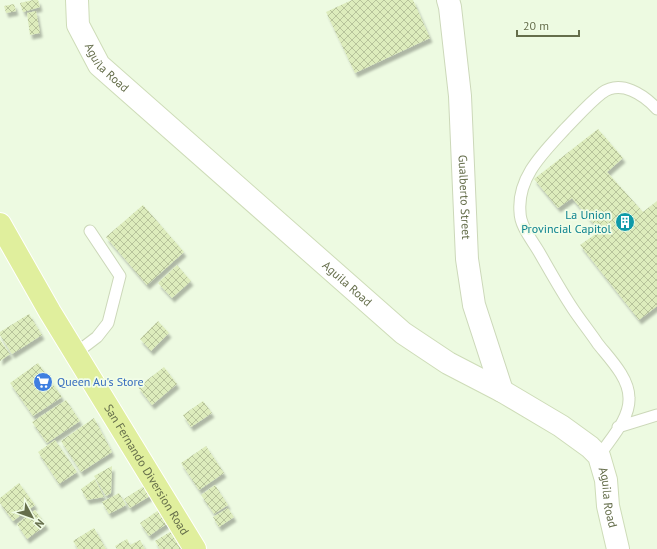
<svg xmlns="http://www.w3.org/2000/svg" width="657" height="549" font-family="'PT Sans',sans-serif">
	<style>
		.building { fill: url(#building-cross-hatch); filter: url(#shadow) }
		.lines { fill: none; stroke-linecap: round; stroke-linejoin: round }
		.lane-casing { stroke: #ccd8b9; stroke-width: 13 }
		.street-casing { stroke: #ccd8b9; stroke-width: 24 }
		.secondary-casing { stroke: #cedcb8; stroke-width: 24 }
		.highway-casing { stroke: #fff; stroke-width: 24 }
		.lane { stroke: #fff; stroke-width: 11 }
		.street { stroke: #fff; stroke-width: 22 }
		.secondary { stroke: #fff; stroke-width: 22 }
		.highway { stroke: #e0ef9d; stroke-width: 22 }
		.labels { text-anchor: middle; stroke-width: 3.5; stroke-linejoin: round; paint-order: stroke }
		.street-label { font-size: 12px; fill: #656e4b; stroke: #f1fde7 }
		.culture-label { font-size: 12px; fill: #0d838f; stroke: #f1fde7; text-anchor: end }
		.shop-label { font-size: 12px; fill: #366cbe; stroke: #f1fde7; text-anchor: start }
	</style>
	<defs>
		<pattern id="building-cross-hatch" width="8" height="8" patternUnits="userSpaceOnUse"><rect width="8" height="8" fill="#ddecbc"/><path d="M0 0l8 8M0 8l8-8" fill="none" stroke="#b7c39b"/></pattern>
		<filter id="shadow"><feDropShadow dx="2.5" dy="4.5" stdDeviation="1" flood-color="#0004"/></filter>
	</defs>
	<rect width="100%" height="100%" fill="#edfae1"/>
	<path class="building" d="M33,0H38L40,7L23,12L20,3Z
		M352,0H413L430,38L355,73L326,12Z
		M14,4L16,11L6,13L4,6Z
		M36,11L40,33L30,35L27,13Z
		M598,129L623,158L607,172L643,212L657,201V306L639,320L580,245L600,231L572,198L558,208L534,179Z
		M143,205L184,252L147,285L106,237Z
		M177,265L191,281L172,298L158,283Z
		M29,314L42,335L12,354L0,335V332Z
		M158,321L169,333L151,351L140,339Z
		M0,340L10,354L0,361Z
		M38,363L62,397L33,416L10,383Z
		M164,367L177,384L152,405L138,387Z
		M66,400L80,421L47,443L32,422Z
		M203,401L212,413L191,427L183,415Z
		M94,418L112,452L81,472L61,441Z
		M55,440L77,472L59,484L38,452Z
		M206,446L224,473L199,490L181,463Z
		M112,466L111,493L106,496L94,476Z
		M95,479L104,497L87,500L81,489Z
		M19,483L35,505L13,521L0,503V498Z
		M149,483L155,493L130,508L124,499Z
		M215,485L228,505L214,514L201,495Z
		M119,493L126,505L109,514L102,502Z
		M166,505L175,518L149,536L140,523Z
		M228,508L234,517L219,527L213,517Z
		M35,510L46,525L27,539L17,524Z
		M94,528L106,549H78L73,541Z
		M175,529L183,549H160L155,541Z
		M127,539L130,545L140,540L145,549H117L115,546Z"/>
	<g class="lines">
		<defs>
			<path id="lane" d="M76,353L97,337L108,323L120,276L90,231
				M618,427L657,415
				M599,456C610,439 630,419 629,398C629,378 610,359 598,344C590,332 581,321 573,309C561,291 550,271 539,252C532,240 520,226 520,212C517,177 544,152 565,129C577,117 588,104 602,93C621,79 644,95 657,109"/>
			<g id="street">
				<path id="s1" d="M448,0L450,7L460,96L467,259L474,305L502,391"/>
			</g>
			<g id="secondary">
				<path id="s2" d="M77,0L78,25L99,65L403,333L448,363L502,391L561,426L590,447L599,456L606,480L608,506L618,549"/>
			</g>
			<g id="highway">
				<path id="s3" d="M0,224L50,312L195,549"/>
			</g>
		</defs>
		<use href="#lane" class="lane-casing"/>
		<use href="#street" class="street-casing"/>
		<use href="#secondary" class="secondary-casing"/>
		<use href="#highway" class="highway-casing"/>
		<use href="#lane" class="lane"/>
		<use href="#street" class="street"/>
		<use href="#secondary" class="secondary"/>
		<use href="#highway" class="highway"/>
	</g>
	<defs>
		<symbol id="building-disc" viewBox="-11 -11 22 22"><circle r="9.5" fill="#0f9aa8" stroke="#f1fde7"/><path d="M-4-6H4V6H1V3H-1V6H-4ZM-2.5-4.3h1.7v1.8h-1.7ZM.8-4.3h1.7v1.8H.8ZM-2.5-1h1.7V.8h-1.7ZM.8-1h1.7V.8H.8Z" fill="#fff"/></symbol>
		<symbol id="supermarket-disc" viewBox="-11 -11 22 22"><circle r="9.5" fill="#3f7fe0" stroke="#f1fde7"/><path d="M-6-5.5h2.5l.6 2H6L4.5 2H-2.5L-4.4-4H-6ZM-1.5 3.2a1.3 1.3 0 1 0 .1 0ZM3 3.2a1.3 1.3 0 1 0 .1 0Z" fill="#fff"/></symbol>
	</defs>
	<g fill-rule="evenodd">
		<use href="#building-disc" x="614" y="211" width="22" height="22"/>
		<use href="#supermarket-disc" x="32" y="371" width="22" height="22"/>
	</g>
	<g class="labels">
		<g class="street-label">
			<text dy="4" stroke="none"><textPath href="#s2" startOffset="77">Aguila Road</textPath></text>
			<text dy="4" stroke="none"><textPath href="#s1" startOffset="198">Gualberto Street</textPath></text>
			<text dy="4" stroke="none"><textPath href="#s2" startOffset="401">Aguila Road</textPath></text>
			<text dy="4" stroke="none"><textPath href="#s3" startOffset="286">San Fernando Diversion Road</textPath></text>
			<text dy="4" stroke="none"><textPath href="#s2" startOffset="750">Aguila Road</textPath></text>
		</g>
		<g class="culture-label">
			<text x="611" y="219">La Union<tspan x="611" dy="14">Provincial Capitol</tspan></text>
		</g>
		<g class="shop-label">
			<text x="57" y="386">Queen Au's Store</text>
		</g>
	</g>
	<g transform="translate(32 517) rotate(131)" stroke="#f1fde7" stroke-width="3" paint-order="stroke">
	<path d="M0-3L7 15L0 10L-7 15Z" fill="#656e4b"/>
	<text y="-6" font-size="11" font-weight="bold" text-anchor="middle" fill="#656e4b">N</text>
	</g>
	<path d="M517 30v6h62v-6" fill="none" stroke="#656e4b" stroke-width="2"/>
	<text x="523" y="30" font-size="12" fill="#656e4b" stroke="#f1fde7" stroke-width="3" paint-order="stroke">20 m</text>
</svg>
